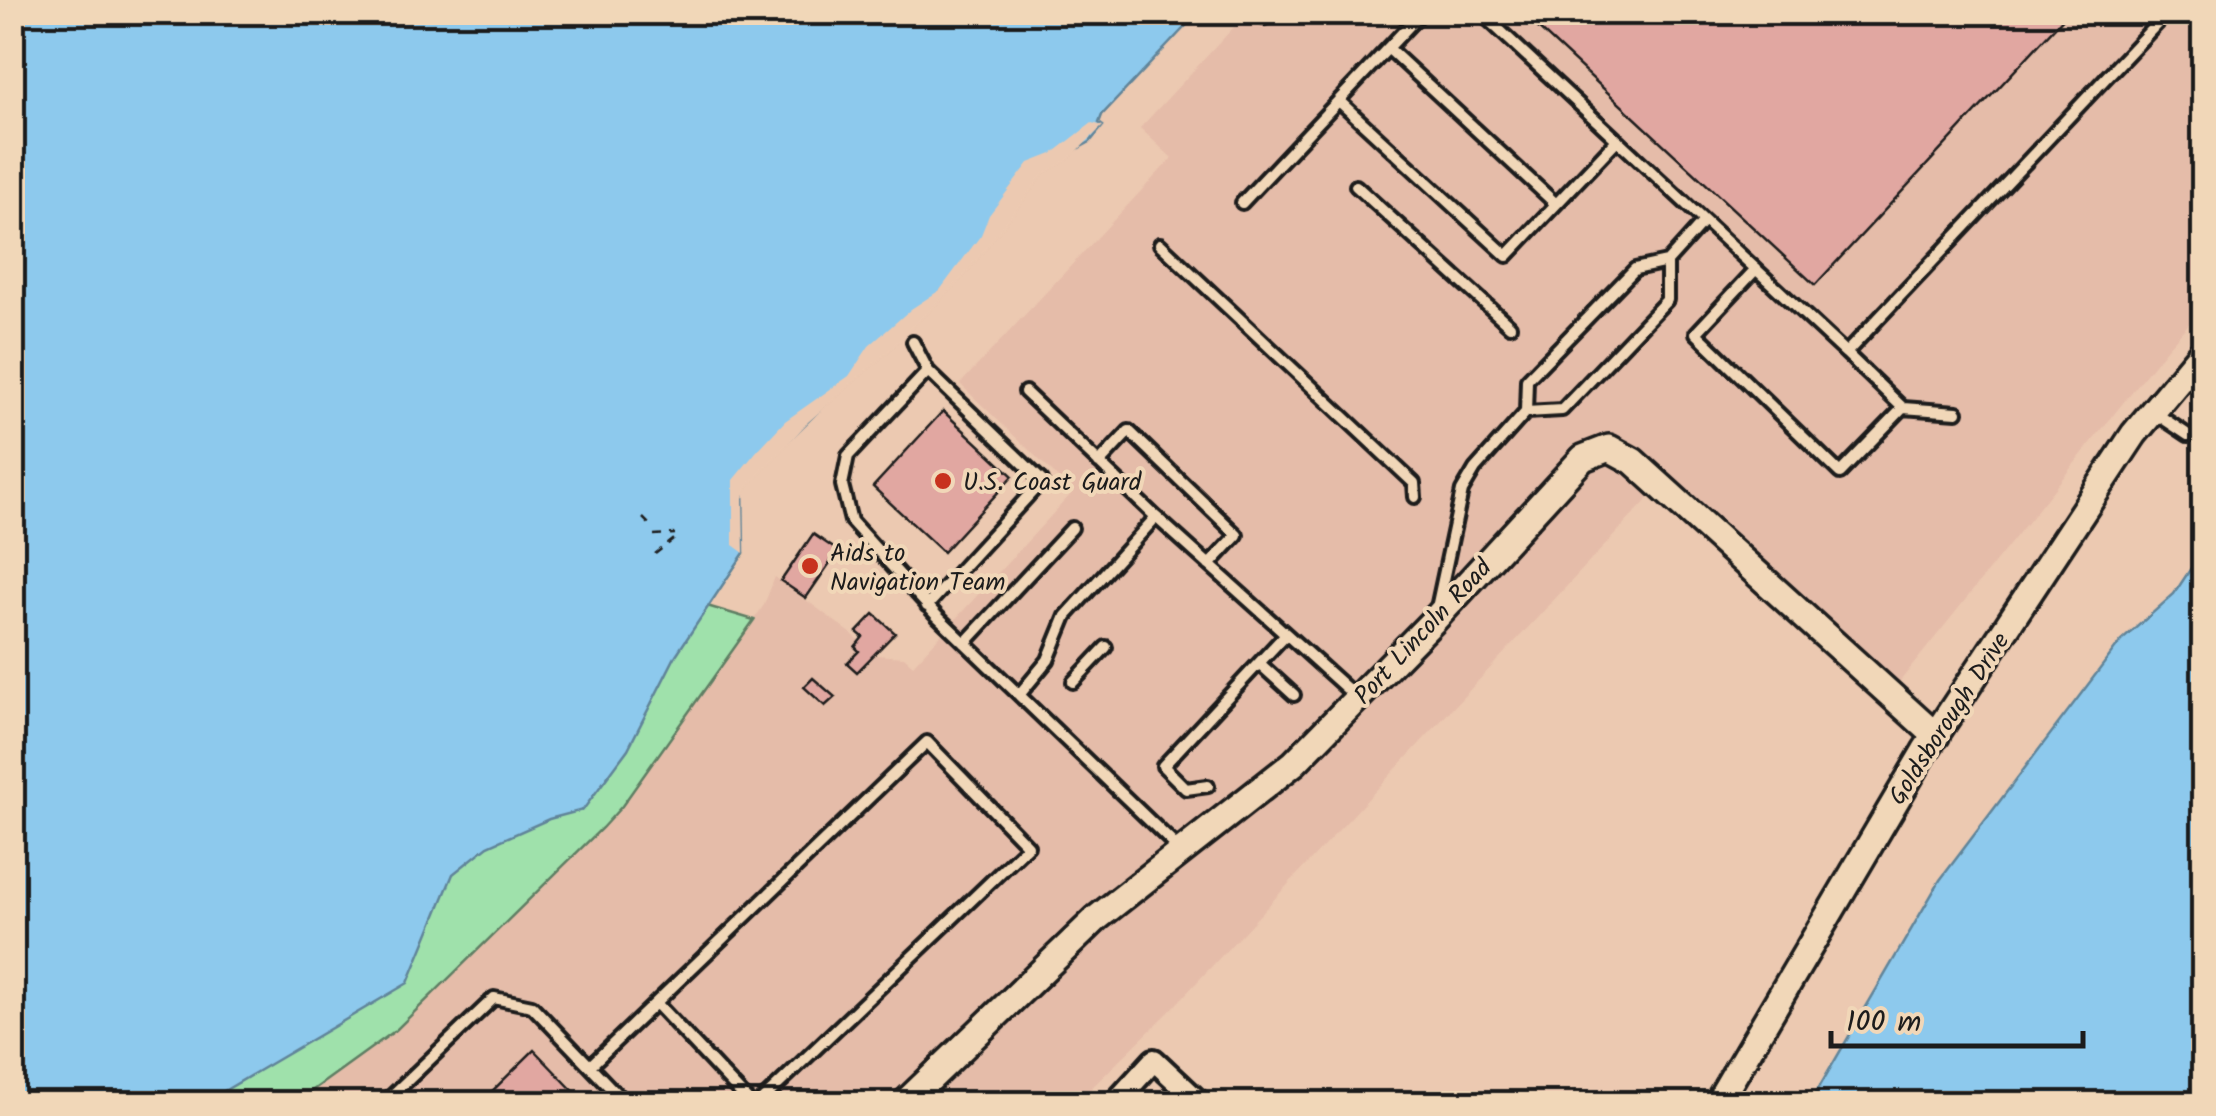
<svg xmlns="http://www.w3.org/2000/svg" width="2216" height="1116" font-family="Kalam,sans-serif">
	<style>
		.built { fill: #e5bca9 }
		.green { fill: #9fe1ab; stroke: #5e7e64; stroke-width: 2.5 }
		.water { fill: #8dc9ed; stroke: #608499; stroke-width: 2.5 }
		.pier { fill: #ecc9b1 }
		.building { fill: #e1a7a1; stroke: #1c1c1c; stroke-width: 2.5 }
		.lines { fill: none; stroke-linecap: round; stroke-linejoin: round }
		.service-casing { stroke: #1c1c1c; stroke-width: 18 }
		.minor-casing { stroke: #1c1c1c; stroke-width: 28 }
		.tertiary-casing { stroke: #1c1c1c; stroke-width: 32 }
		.path { stroke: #1c1c1c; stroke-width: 2.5; stroke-dasharray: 8 8; stroke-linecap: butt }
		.service { stroke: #f1d7b8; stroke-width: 10 }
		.minor { stroke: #f1d7b8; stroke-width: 20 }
		.tertiary { stroke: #f1d7b8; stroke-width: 25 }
		.poi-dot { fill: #c8321e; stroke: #f1d7b8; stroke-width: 4 }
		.labels { text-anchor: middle; stroke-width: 8; stroke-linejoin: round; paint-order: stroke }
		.poi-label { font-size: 25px; fill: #1c1c1c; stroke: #f1d7b8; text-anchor: start }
		.street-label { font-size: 25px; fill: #1c1c1c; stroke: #f1d7b8 }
	</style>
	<rect width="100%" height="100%" fill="#ecc9b1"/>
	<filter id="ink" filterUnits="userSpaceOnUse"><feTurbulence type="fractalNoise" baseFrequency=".01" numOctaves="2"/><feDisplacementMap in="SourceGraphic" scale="20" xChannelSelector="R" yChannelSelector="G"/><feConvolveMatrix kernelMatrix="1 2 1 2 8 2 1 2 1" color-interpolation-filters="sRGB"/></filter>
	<g filter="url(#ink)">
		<path class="built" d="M1247,13H2203V308L2167,348L1889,695L1663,483L1169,1012L1076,1103L295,1104L396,1030L622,806L764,605L775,577L852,634L875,655L904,657L913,665L1073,492L960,384L1172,158L1140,128Z"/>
		<path class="green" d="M733,480L744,553L707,606L754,620L622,806L602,828L396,1030L295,1103L54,1104Z"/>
		<path class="water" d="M12,13H1198L1102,115L1099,123L1103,126L1090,142L1041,169L980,253L743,485L744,553L676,655L628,749L583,810L549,819L488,846L453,874L408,983L202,1104L13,1103Z
			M2203,550V1103H1810L1940,880L2121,641L2174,594Z"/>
		<path class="pier" d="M1092,123L1103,126L1067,161L1045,173L962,279L888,352L808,422L748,487L743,498L744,553L733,545V480L756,452L785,421L849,376L869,346L911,309L940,290L981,235L989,215L1029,163L1052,154Z"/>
		<path class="building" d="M1521,12H2069L1815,285Z
			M943,411L1013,476L943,552L873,487Z
			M813,534L838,551L806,598L781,581Z
			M874,614L895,633L857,672L847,663L859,651L855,647L863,637L857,632Z
			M813,678L835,697L825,706L804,687Z
			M534,1050L586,1104H479Z"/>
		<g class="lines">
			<defs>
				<path id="service" d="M1480,12L1846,353L2168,12
					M1264,18L1269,12
					M1388,48L1556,204
					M1339,101L1507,256L1617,140
					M1356,186L1510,326
					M1242,203L1422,12
					M1160,244L1414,483L1415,497
					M1756,269L1696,333L1840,473L1903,408
					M913,342L928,371L1042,481L927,606
					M1846,353L1903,408L1957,412
					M928,371L848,456L842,485L851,521L937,616L1180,850
					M1025,392L1156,517
					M2152,411L2188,435
					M1526,412L1562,410L1667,300V262
					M1099,463L1129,431L1237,535L1209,565
					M1437,608L1462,491L1475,469L1526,412L1527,380L1635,269L1667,262L1704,221
					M965,643L1072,528
					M1259,663L1294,695
					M1073,682L1106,647
					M1019,695L1048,660L1066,616L1156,517L1355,696
					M1208,786L1186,789L1163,766L1286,634
					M656,1003L751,1104
					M590,1066L927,742L1028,846L758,1104
					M383,1104L494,998L532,1006L626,1104"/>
				<path id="minor" d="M1114,1104L1154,1060L1201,1104"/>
				<path id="tertiary" d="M904,1104L1097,918L1294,763L1435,619L1583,458L1609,448L1633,461L1936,736
					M1717,1104L1925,751L2134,434L2204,350"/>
			</defs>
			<use href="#service" class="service-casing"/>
			<use href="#minor" class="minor-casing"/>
			<use href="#tertiary" class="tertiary-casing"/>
			<path class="path" d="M643,518L649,524
				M654,535L675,534
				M655,554L677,537"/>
			<use href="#service" class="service"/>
			<use href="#minor" class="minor"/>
			<use href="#tertiary" class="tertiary"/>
		</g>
	</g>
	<g class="poi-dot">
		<circle cx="943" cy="481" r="10"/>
		<circle cx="810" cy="566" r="10"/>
	</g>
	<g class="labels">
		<g class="poi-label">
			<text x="963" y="490">U.S. Coast Guard</text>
			<text x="830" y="561">Aids to<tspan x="830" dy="29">Navigation Team</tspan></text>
		</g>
		<g class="street-label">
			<text transform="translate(1422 631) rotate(-47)" y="9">Port Lincoln Road</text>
			<text transform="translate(1948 718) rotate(-57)" y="9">Goldsborough Drive</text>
		</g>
	</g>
	<rect width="2216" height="1116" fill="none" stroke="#f1d7b8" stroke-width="50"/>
	<rect x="25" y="25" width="2166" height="1066" fill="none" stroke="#1c1c1c" stroke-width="4" filter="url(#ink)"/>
	<path d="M1831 1031v15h252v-15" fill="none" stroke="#1c1c1c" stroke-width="5"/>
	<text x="1846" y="1031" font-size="30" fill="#1c1c1c" stroke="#f1d7b8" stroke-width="8" paint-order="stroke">100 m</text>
</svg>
